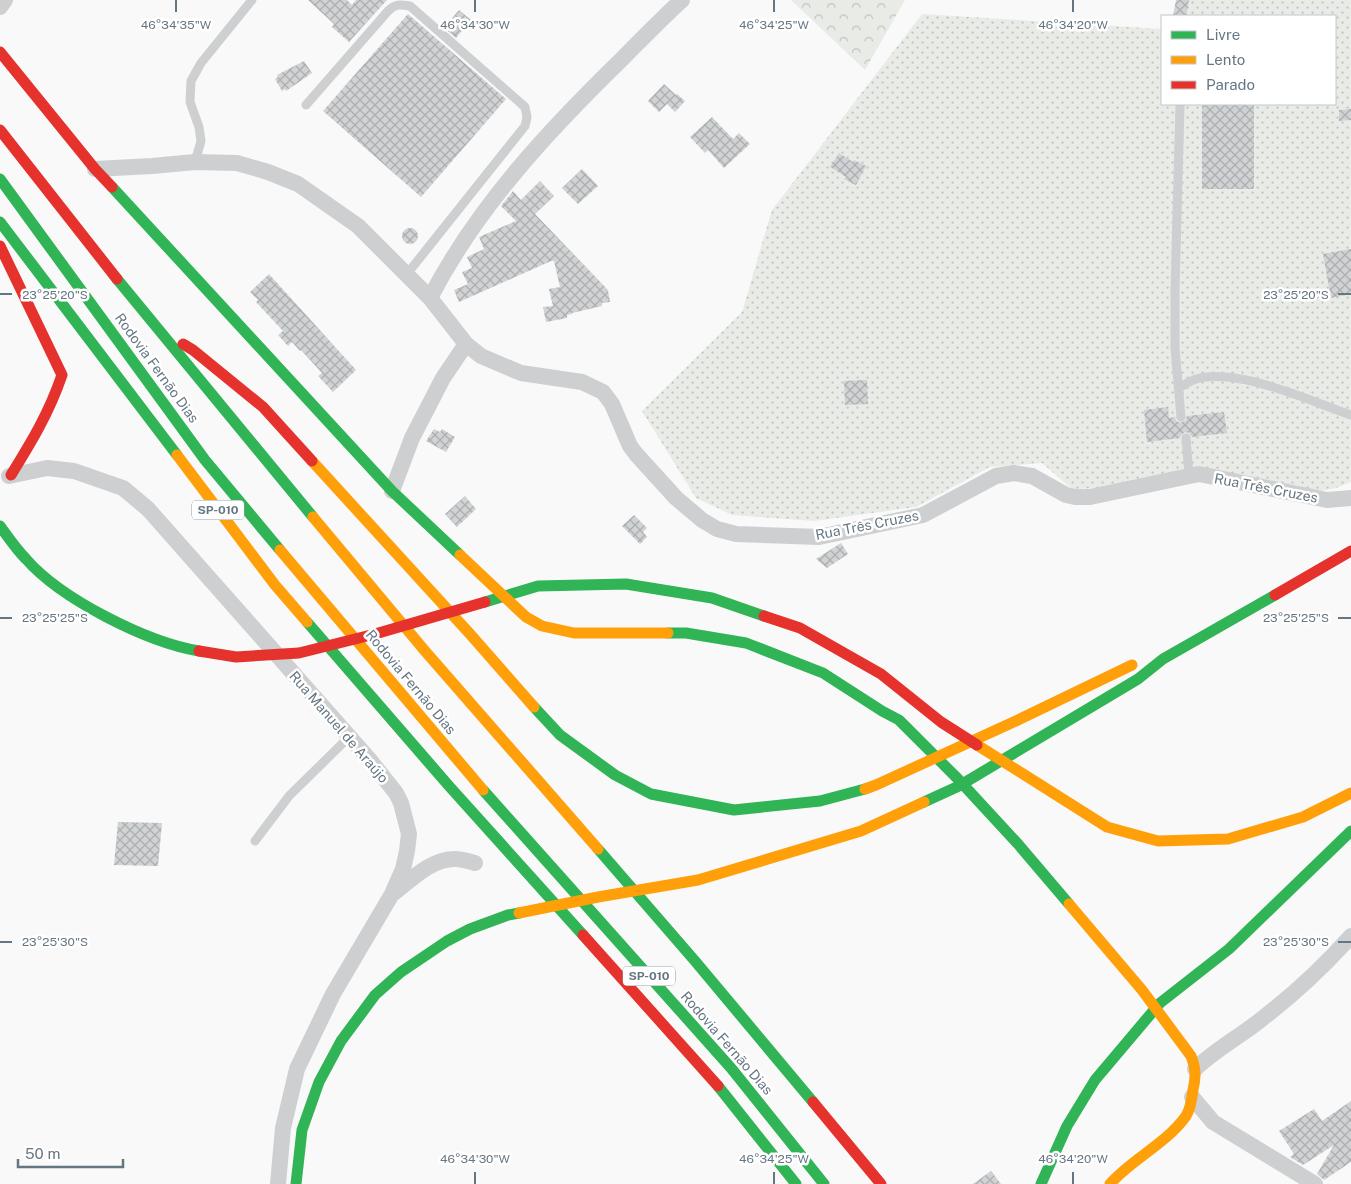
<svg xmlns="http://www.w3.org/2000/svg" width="1351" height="1184" font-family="'Public Sans',sans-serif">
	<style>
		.forest { fill: url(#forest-crowns) }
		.park { fill: url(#park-dots) }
		.building { fill: url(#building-cross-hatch) }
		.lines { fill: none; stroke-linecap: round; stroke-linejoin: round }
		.lane { stroke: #cecfd0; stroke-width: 9 }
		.street { stroke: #cecfd0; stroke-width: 16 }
		.fast { stroke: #30b455; stroke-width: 11 }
		.slow { stroke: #ff9f0a; stroke-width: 11 }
		.jam { stroke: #e5322d; stroke-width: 11 }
		.ticks { fill: none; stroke: #657683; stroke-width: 2 }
		.labels { text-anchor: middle; stroke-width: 5; stroke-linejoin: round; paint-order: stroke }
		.shield { fill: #fff; stroke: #939fa8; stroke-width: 1 }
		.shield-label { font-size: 12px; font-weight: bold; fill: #657683 }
		.street-label { font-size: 14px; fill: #657683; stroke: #fff }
		.ticks-label { font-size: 12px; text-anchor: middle; fill: #657683; stroke: #fff; stroke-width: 5; stroke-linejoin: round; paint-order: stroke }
	</style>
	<defs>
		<pattern id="forest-crowns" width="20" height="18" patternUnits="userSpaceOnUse" patternTransform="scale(1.25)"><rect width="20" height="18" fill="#e8ebe6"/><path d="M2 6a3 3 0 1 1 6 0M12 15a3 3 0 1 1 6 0" fill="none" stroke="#c0c3c0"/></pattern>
		<pattern id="park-dots" width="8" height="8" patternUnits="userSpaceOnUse" patternTransform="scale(1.25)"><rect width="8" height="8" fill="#e8ebe6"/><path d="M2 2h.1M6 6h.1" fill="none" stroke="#c0c3c0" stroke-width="1.8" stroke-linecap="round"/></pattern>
		<pattern id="building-cross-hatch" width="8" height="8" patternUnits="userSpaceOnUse" patternTransform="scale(1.25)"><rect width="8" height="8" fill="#d0d2d3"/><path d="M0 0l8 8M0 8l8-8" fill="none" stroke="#acafb1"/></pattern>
	</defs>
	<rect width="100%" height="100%" fill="#f9f9f9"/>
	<path class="forest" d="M791,0H905L865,70Z"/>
	<path class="park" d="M1177,0H1351V482L1336,488L1316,492L1199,470L1107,488L1072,489L1042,463L990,467L916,507L814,521L732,515L696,498L642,411L742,312L772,210L922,14L1162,29V104H1335V16H1173Z"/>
	<path class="building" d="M308,0H347L352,5L356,0H387L349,42L332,27L334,24Z
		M1176,0H1189L1186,16H1173Z
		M459,10L471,20L456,38L444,28Z
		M408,14L506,99L421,197L323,111Z
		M304,61L312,73L286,91L285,89L282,91L275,79L278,77L277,75Z
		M664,84L676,95L677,94L685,101L675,112L667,104L659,112L648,101Z
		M1202,104H1254V189H1202Z
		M1351,109V120L1339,121V110Z
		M712,117L733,139L739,133L750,144L724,168L708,150L705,153L690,137Z
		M839,153L853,162L854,160L866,166L856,185L844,179L846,177L830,167Z
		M582,169L598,186L578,204L562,188Z
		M540,181L554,196L535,214L608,290L610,302L602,303V306L572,313V314L567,315V318L546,322L543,307L553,306L549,289L560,287L554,261H551L459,302L454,290L468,284L462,272L472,268L467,257L484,249L479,237L516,221L501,206L513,191L521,200Z
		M402 236a8 8 0 1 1 16 0a8 8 0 1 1-16 0Z
		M1351,249V294L1331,298L1323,254Z
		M269,274L356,370L333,392L318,376L322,373L301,350L300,351L292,342L288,346L278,335L283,331L256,302L258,300L250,292Z
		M867,380L868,404L845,405L844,381Z
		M1168,407L1169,418L1175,417L1176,421L1181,423L1186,420L1187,416L1224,412L1227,433L1192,437L1189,433L1185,432L1181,435L1180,438L1147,442L1144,410Z
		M434,429L440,432L442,429L455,437L446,452L426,441Z
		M465,496L476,509L457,527L445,514Z
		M634,515L647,528L643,532L647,537L640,544L622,526Z
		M841,543L848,554L827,568L816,559Z
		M118,822L162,823L158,866L114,865Z
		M1351,1101V1162L1324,1180L1317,1174L1334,1145L1303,1165L1290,1157L1294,1154L1279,1131L1314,1109L1322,1121Z
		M991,1171L1001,1184H973Z"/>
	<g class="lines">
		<path class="lane" d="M1180,104L1175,291V348L1181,417
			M306,105L388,11C395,4 400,4 410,6L525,107L527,117L525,126L407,274
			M195,162L201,141L199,127L190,102L191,81L201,63L252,0
			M1179,388C1184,385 1190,381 1196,379C1238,367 1310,401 1351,415
			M1186,438L1189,475
			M255,841L289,796L349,737"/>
		<path class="street" d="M0,7L5,0
			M95,169L152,166L195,162L237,163L268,172L298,184L358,226L430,298L466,344L481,356L521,373L582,382L603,392L612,404L630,446L636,454L676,498L702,520L717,529L736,534L819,537L923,515L996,476L1014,473L1032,476L1066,495L1075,497H1090L1199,474L1327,500L1351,498
			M430,298C477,207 549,130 622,59C642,39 661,19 682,0
			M9,476L47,468L74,471L123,488L148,509L369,759L396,793L401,803L409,834L407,851L403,869L392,894L333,994L297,1069L283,1128L278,1184
			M392,491L412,438L443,378L466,344
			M394,893C412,879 431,859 455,859C462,859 468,861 475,863
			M1195,1069C1216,1049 1241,1036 1263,1018C1294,994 1325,965 1351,936
			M1192,1097L1213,1122L1315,1184"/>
		<path class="fast" d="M0,179L205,460L280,550
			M112,187L392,491L460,555
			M0,222L177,455
			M117,279L313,517
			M0,526C8,537 16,549 26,559C61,599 146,642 199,651
			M485,602L538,586L626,584L712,598L764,616
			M307,622L449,786L583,935
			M668,633H686L746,643L823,673L882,711L899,720L958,779L1018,844L1069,904
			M534,707L560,735L615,775L651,794L734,810L820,801L865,789
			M483,790L731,1068L824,1184
			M924,802L959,786L1138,679L1163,659L1275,595
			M598,849L695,961L813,1102
			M718,1086L796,1184
			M296,1184L302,1130L319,1082L341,1041L375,995L401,972L447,941L470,929L508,915L519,913
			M1041,1184L1067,1126L1095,1080L1160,1003L1229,949L1351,831"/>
		<path class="slow" d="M177,455L275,585L307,622
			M312,461L470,634L534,707
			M313,517L425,651L598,849
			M280,550L483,790
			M460,555L526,617L542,626L574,633H668
			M977,745L1107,827L1158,841L1228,839L1303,817L1351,793
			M865,789L876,785L1018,720L1132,665
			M1069,904L1142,990L1191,1056C1196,1068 1196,1077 1193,1090C1192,1098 1190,1110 1186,1116C1166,1144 1132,1159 1110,1184
			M519,913L598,897L698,880L861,831L924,802"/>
		<path class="jam" d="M0,52L95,169L112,187
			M0,130L117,279
			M0,246L62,375C49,413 32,441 11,475
			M183,344L193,350L263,407L312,461
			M1275,595L1351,551
			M764,616L800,628L881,674L941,722L977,745
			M199,651L236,657L299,653L375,634L485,602
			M583,935L718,1086
			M813,1102L881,1184"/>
	</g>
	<path class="ticks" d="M176,0V12M475,0V12M774,0V12M1073,0V12M0,294H12M1338,294H1351M0,618H12M1338,618H1351M0,942H12M1338,942H1351M475,1172V1184M774,1172V1184M1073,1172V1184"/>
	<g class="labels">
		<g class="shield">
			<rect x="192" y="500.5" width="52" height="19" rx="4"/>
			<rect x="623" y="966.5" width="52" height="19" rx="4"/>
		</g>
		<g class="shield-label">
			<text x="218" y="514">SP-010</text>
			<text x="649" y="980">SP-010</text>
		</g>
		<g class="street-label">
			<text transform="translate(157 368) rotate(54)" y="5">Rodovia Fernão Dias</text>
			<text transform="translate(1266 488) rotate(11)" y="5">Rua Três Cruzes</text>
			<text transform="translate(867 525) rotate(-11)" y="5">Rua Três Cruzes</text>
			<text transform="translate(411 682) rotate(50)" y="5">Rodovia Fernão Dias</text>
			<text transform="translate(339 727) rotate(49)" y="5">Rua Manuel de Araújo</text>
			<text transform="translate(727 1043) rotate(49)" y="5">Rodovia Fernão Dias</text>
		</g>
	</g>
	<g class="ticks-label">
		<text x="176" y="29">46°34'35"W</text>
		<text x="475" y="29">46°34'30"W</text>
		<text x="774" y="29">46°34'25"W</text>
		<text x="1073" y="29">46°34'20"W</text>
		<text x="55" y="299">23°25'20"S</text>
		<text x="1296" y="299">23°25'20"S</text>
		<text x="55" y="622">23°25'25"S</text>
		<text x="1296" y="622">23°25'25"S</text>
		<text x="55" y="946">23°25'30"S</text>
		<text x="1296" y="946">23°25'30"S</text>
		<text x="475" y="1163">46°34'30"W</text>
		<text x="774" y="1163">46°34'25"W</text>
		<text x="1073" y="1163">46°34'20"W</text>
	</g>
	<rect x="1161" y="15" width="175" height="90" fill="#ffffff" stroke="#c1c8cd"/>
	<rect x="1171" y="31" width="25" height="8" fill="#30b455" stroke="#c1c8cd"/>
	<text x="1206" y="40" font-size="15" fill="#657683">Livre</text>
	<rect x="1171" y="56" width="25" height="8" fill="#ff9f0a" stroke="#c1c8cd"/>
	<text x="1206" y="65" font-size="15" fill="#657683">Lento</text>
	<rect x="1171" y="81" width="25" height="8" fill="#e5322d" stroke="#c1c8cd"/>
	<text x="1206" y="90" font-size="15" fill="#657683">Parado</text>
	<path d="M18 1159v8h105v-8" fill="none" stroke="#657683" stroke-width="2.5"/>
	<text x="25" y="1159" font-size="15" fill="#657683" stroke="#ffffff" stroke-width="4" paint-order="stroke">50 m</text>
</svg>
